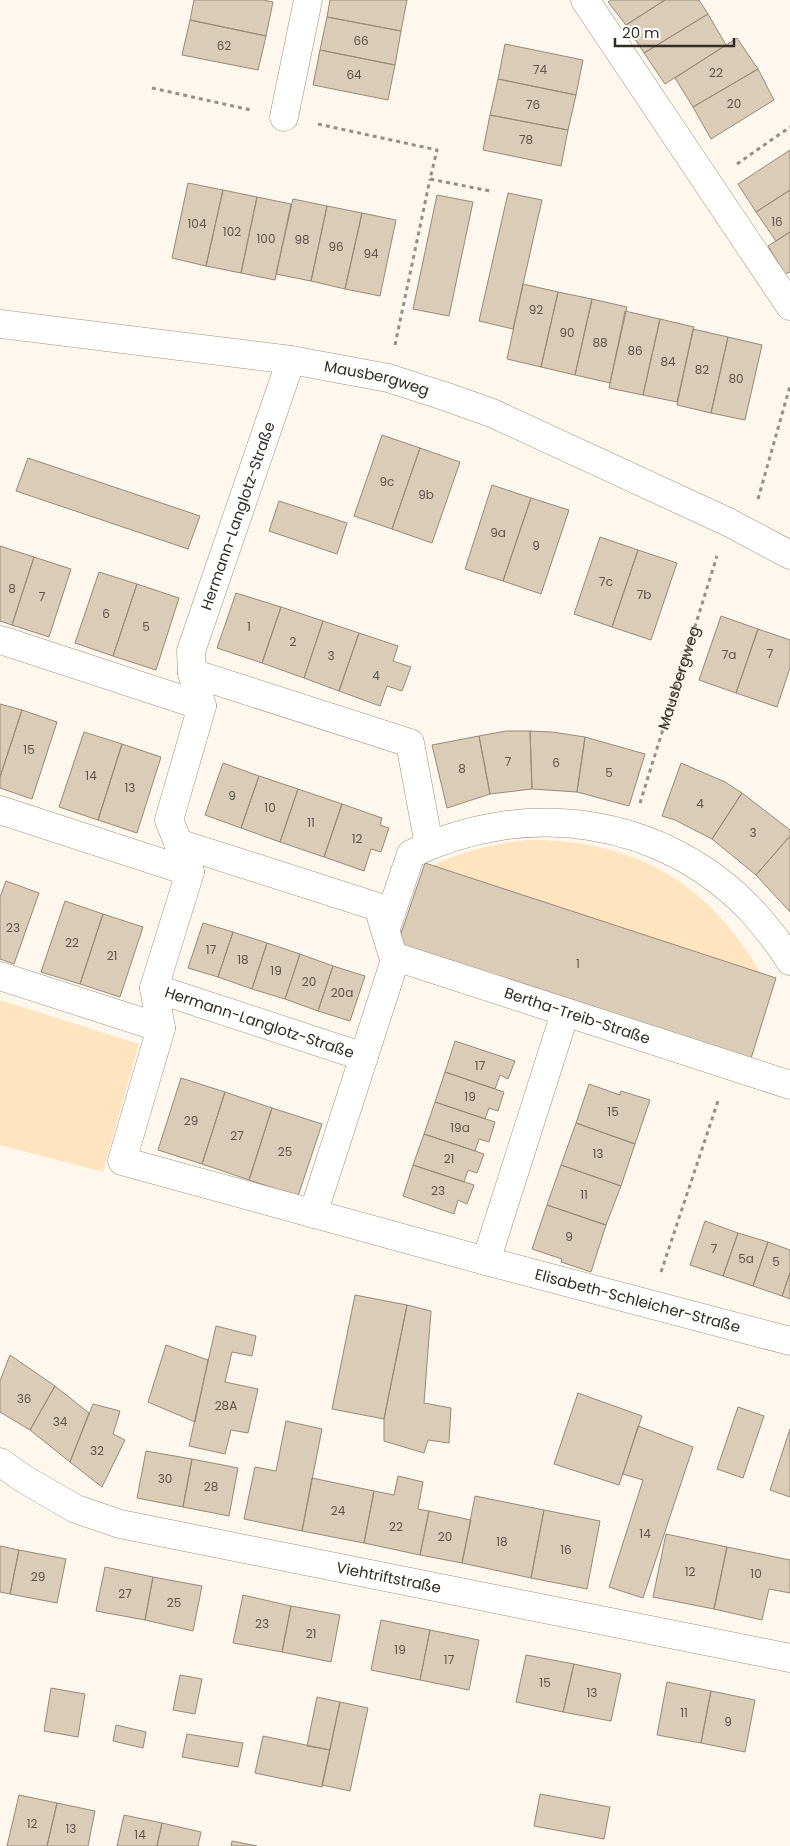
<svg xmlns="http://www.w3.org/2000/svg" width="790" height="1846" font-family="Poppins,sans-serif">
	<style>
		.green { fill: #ffe4c0 }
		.building { fill: #dbccb8; stroke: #978977 }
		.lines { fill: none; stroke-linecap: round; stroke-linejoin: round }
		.street-casing { stroke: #9e907d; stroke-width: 29 }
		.path { stroke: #958f87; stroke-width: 3; stroke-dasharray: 4 4; stroke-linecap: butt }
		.street { stroke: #fff; stroke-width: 28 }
		.labels { text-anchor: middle; stroke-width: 4; stroke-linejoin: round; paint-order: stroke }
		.number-label { font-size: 12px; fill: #5c544a }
		.street-label { font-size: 15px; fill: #322c25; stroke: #fff }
	</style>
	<rect width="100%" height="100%" fill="#fdf7ee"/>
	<path class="green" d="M529,840C636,840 708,882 761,974L431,866C463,851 495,843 529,840Z
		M0,1000L139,1044L103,1172L0,1145Z"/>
	<path class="building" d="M194,0H263L273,2L266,36L190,20Z
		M330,0H407L401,31L327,17Z
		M611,0H665L626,25L608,2Z
		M665,0H699L708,14L644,53L626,25Z
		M708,14L726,45L665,84L644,53Z
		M327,17L401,31L395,65L320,50Z
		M190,20L266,36L258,70L182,55Z
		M737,38L758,69L693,107L675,78Z
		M505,44L583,60L576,95L498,79Z
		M320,50L395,65L388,100L313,85Z
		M758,69L774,100L711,139L693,107Z
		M498,79L576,95L568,130L490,115Z
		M490,115L568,130L561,166L483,150Z
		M790,150V190L756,212L738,184Z
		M188,183L223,190L206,266L172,258Z
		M223,190L257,197L241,273L206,266Z
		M790,190V232L776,241L756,212Z
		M508,193L542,200L513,329L479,321Z
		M437,195L473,202L449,316L413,309Z
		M257,197L291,204L275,280L241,273Z
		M293,199L327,206L311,281L276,274Z
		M327,206L362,213L345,289L311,281Z
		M362,213L396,220L380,296L345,289Z
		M790,232V272L785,274L768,246Z
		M523,284L558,292L541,367L507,359Z
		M558,292L592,299L575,375L541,367Z
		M592,299L627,307L610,383L575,375Z
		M625,311L660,319L643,395L609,388Z
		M660,319L694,327L677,402L643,395Z
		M693,329L728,337L711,413L677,405Z
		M728,337L762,345L745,420L711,413Z
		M382,435L420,448L392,529L354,516Z
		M420,448L460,462L432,543L392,529Z
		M28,458L200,516L188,549L16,491Z
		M492,485L531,498L503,581L465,569Z
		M531,498L569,510L541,594L503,581Z
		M279,501L347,523L337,554L269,531Z
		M600,537L638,550L612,627L574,614Z
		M0,546L34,557L12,625L0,621Z
		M638,550L677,563L651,640L612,627Z
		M34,557L71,569L49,637L12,625Z
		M99,572L137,584L113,656L75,643Z
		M137,584L179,598L156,670L113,656Z
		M236,593L281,607L262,663L217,648Z
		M281,607L323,621L304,678L262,663Z
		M721,616L758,629L736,693L699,680Z
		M323,621L359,633L339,691L304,678Z
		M758,629L790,640V668L777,707L736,693Z
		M359,633L398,646L393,661L411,667L402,691L387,686L380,706L339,691Z
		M0,704L22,710L0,777Z
		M22,710L57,722L32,799L0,788V777Z
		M506,731H530L532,789L490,794L479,736Z
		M530,731L552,732L585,737L577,792L532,789Z
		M84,732L122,744L98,820L59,807Z
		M479,736L490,794L447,808L432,745Z
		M585,737L645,754L629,806L577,792Z
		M122,744L161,757L137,833L98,820Z
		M223,763L259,776L241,828L205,815Z
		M681,763L725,782L742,793L712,839L675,820L662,816Z
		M259,776L298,789L280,842L241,828Z
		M298,789L342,804L324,857L280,842Z
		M742,793L790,830V836L756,875L712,839Z
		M342,804L382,818L380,825L389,828L381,852L371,849L364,871L324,857Z
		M790,836V912L756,875Z
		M425,863L776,978L748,1068L394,954Z
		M6,881L39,893L14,964L0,959V897Z
		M65,901L103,914L80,984L41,972Z
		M103,914L143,927L120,997L80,984Z
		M203,923L233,932L218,977L188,968Z
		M233,932L267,943L252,989L218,977Z
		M267,943L300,954L285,999L252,989Z
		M300,954L333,966L318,1011L285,999Z
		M333,966L365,976L350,1021L318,1011Z
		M455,1041L515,1061L508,1079L500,1075L495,1089L445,1072Z
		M445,1072L504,1092L498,1111L489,1108L485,1119L435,1102Z
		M181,1078L225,1092L202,1164L158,1150Z
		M589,1084L620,1095L621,1091L650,1100L635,1144L576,1123Z
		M225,1092L272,1108L249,1180L202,1164Z
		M435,1102L495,1122L489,1142L479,1139L475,1151L424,1134Z
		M272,1108L322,1124L298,1196L249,1180Z
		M576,1123L635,1144L621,1186L561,1165Z
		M424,1134L484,1154L477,1173L468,1170L464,1182L413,1165Z
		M413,1165L474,1185L467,1204L458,1200L454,1214L403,1196Z
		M561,1165L621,1186L606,1225L547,1205Z
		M547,1205L606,1225L591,1272L561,1262L562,1259L532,1249Z
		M705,1221L738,1233L723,1276L690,1265Z
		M738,1233L768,1242L753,1286L723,1276Z
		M768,1242L790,1250V1273L782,1296L753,1286Z
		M790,1273V1299L782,1296Z
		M355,1295L407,1305L384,1419L332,1409Z
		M407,1305L431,1311L424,1403L451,1408L449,1443L428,1440L424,1453L384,1441V1419Z
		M216,1326L256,1336L252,1356L232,1352L225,1382L258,1389L248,1433L231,1430L225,1454L189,1446Z
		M166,1345L208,1360L195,1422L148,1402Z
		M10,1355L55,1386L30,1430L0,1412V1381Z
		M55,1386L89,1413L70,1462L30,1430Z
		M578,1393L642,1416L619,1485L554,1464Z
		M93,1404L120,1411L113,1434L125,1440L102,1487L70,1462Z
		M738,1407L764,1416L743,1478L717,1469Z
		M286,1421L322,1429L302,1531L244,1519L255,1467L276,1471Z
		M638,1426L693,1447L643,1598L609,1587L643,1480L623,1474Z
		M790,1429V1497L770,1490Z
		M146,1451L192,1459L183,1507L137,1498Z
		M192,1459L238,1468L229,1516L183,1507Z
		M398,1476L423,1482L418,1509L429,1511L420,1555L364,1543L374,1491L394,1495Z
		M312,1478L374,1491L364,1543L302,1531Z
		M475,1496L544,1510L531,1578L462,1563Z
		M544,1510L600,1521L587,1589L531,1578Z
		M429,1511L471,1520L462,1563L420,1555Z
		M666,1534L727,1547L714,1609L653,1597Z
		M0,1546L19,1550L10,1594L0,1592Z
		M727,1547L790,1560V1593L769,1589L762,1620L714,1609Z
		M19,1550L66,1559L57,1603L10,1594Z
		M105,1567L153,1577L145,1620L96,1611Z
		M153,1577L202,1586L193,1631L145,1620Z
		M243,1595L291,1606L282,1652L233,1643Z
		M291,1606L340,1615L331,1662L282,1652Z
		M381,1620L430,1630L420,1680L371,1670Z
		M430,1630L479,1640L469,1690L420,1680Z
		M526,1655L574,1664L563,1712L516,1702Z
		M574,1664L621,1674L611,1721L563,1712Z
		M180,1675L202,1679L195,1714L173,1710Z
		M667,1682L711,1691L701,1743L657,1735Z
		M51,1688L85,1694L78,1737L44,1731Z
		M711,1691L755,1700L745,1752L701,1743Z
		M317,1697L340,1702L330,1750L307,1746Z
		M340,1702L368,1708L350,1791L322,1785Z
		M116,1725L146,1732L143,1748L113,1741Z
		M187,1734L243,1743L238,1767L182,1757Z
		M263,1736L330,1750L322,1787L255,1773Z
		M540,1794L610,1807L604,1839L534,1826Z
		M19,1795L57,1803L47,1846H7Z
		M57,1803L95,1811L88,1846H47Z
		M124,1815L162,1823L157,1846H117Z
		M162,1823L201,1832L198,1846H157Z
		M232,1841L257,1846H231Z"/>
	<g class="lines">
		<defs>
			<g id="street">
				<path d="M585,0L790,306"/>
				<path d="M284,117L308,0"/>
				<path id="s2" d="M0,324L291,360L388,378L447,397L492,413L728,522L790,555"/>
				<path id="s3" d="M291,360L191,651L192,673L202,706L169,820L190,872L154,988L161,1028L122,1161L486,1261L790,1341"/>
				<path d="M1,640L202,706"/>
				<path d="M192,673L410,743L429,845"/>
				<path d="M0,810L190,872"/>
				<path id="s4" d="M178,843L378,907L393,956L790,1085"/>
				<path d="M386,928L411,854C526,798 662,817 751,910C765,926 779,942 790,961"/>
				<path d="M0,976L161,1028"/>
				<path id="s5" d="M154,988L364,1057"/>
				<path d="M313,1214L396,957"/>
				<path d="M486,1261L565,1013"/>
				<path id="s6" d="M0,1462L24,1479L76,1509L120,1524L790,1658"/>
			</g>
		</defs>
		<use href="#street" class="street-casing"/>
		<g class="path">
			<path d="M152,88L251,110"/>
			<path d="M318,124L437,150L430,179L490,191"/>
			<path d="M737,164L790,127"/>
			<path d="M395,345L430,179"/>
			<path d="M758,499L790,386"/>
			<path id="s1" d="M640,803L717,556"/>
			<path d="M661,1272L719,1098"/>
		</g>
		<use href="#street" class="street"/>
	</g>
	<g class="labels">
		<g class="number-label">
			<text x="361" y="45">66</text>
			<text x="224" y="50">62</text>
			<text x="540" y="74">74</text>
			<text x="716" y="77">22</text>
			<text x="354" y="79">64</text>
			<text x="734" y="108">20</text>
			<text x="533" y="109">76</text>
			<text x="526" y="144">78</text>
			<text x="777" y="226">16</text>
			<text x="197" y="228">104</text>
			<text x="232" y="236">102</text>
			<text x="266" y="243">100</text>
			<text x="302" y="244">98</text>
			<text x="336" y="251">96</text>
			<text x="371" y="258">94</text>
			<text x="536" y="314">92</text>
			<text x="567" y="337">90</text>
			<text x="600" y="347">88</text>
			<text x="635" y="355">86</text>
			<text x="668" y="366">84</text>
			<text x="702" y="374">82</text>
			<text x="736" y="383">80</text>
			<text x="387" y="486">9c</text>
			<text x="426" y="499">9b</text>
			<text x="498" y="537">9a</text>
			<text x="536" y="550">9</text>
			<text x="606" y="586">7c</text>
			<text x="12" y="593">8</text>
			<text x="644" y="599">7b</text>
			<text x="42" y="601">7</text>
			<text x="106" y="618">6</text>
			<text x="146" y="631">5</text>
			<text x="249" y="631">1</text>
			<text x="293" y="646">2</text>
			<text x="770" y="658">7</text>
			<text x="729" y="659">7a</text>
			<text x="331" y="660">3</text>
			<text x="376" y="680">4</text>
			<text x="29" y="754">15</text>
			<text x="508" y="766">7</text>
			<text x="556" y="767">6</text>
			<text x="462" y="773">8</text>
			<text x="609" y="777">5</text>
			<text x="91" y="780">14</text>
			<text x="130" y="792">13</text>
			<text x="232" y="800">9</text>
			<text x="700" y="808">4</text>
			<text x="270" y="812">10</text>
			<text x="311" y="827">11</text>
			<text x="753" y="837">3</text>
			<text x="357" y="843">12</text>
			<text x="13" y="932">23</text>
			<text x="72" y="947">22</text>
			<text x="211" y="954">17</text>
			<text x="112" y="960">21</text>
			<text x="243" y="964">18</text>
			<text x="578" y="968">1</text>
			<text x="276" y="975">19</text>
			<text x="309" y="986">20</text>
			<text x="342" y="997">20a</text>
			<text x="480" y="1070">17</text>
			<text x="470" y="1101">19</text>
			<text x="613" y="1116">15</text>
			<text x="191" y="1125">29</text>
			<text x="460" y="1132">19a</text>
			<text x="237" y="1140">27</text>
			<text x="285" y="1156">25</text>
			<text x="598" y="1158">13</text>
			<text x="449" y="1163">21</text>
			<text x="438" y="1195">23</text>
			<text x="584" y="1199">11</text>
			<text x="569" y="1241">9</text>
			<text x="714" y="1253">7</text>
			<text x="746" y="1263">5a</text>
			<text x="776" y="1266">5</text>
			<text x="24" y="1403">36</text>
			<text x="226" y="1410">28A</text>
			<text x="60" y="1426">34</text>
			<text x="97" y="1455">32</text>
			<text x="165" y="1483">30</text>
			<text x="211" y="1491">28</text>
			<text x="338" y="1515">24</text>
			<text x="396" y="1531">22</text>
			<text x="645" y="1538">14</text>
			<text x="445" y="1541">20</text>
			<text x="502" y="1546">18</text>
			<text x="566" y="1554">16</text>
			<text x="690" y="1576">12</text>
			<text x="756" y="1578">10</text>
			<text x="38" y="1581">29</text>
			<text x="125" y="1598">27</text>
			<text x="174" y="1607">25</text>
			<text x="262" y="1628">23</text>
			<text x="311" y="1638">21</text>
			<text x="400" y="1654">19</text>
			<text x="449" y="1664">17</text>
			<text x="545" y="1687">15</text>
			<text x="592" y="1697">13</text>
			<text x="684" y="1717">11</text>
			<text x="728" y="1726">9</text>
			<text x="32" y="1828">12</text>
			<text x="71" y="1833">13</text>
			<text x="140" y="1839">14</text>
		</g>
		<g class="street-label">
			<text dy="5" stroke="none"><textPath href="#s2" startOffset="381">Mausbergweg</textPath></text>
			<text transform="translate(238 516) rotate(-71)" y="5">Hermann-Langlotz-Straße</text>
			<text dy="5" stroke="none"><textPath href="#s1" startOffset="131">Mausbergweg</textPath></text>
			<text dy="5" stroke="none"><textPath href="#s4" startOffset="455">Bertha-Treib-Straße</textPath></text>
			<text dy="5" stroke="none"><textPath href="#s5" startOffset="111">Hermann-Langlotz-Straße</textPath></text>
			<text dy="5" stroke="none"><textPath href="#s3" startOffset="1374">Elisabeth-Schleicher-Straße</textPath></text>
			<text dy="5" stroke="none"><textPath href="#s6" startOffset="410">Viehtriftstraße</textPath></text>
		</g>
	</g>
	<path d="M615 38v8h119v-8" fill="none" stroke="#322c25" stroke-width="2.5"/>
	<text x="622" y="38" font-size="15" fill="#322c25" stroke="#ffffff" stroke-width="4" paint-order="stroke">20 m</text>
</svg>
